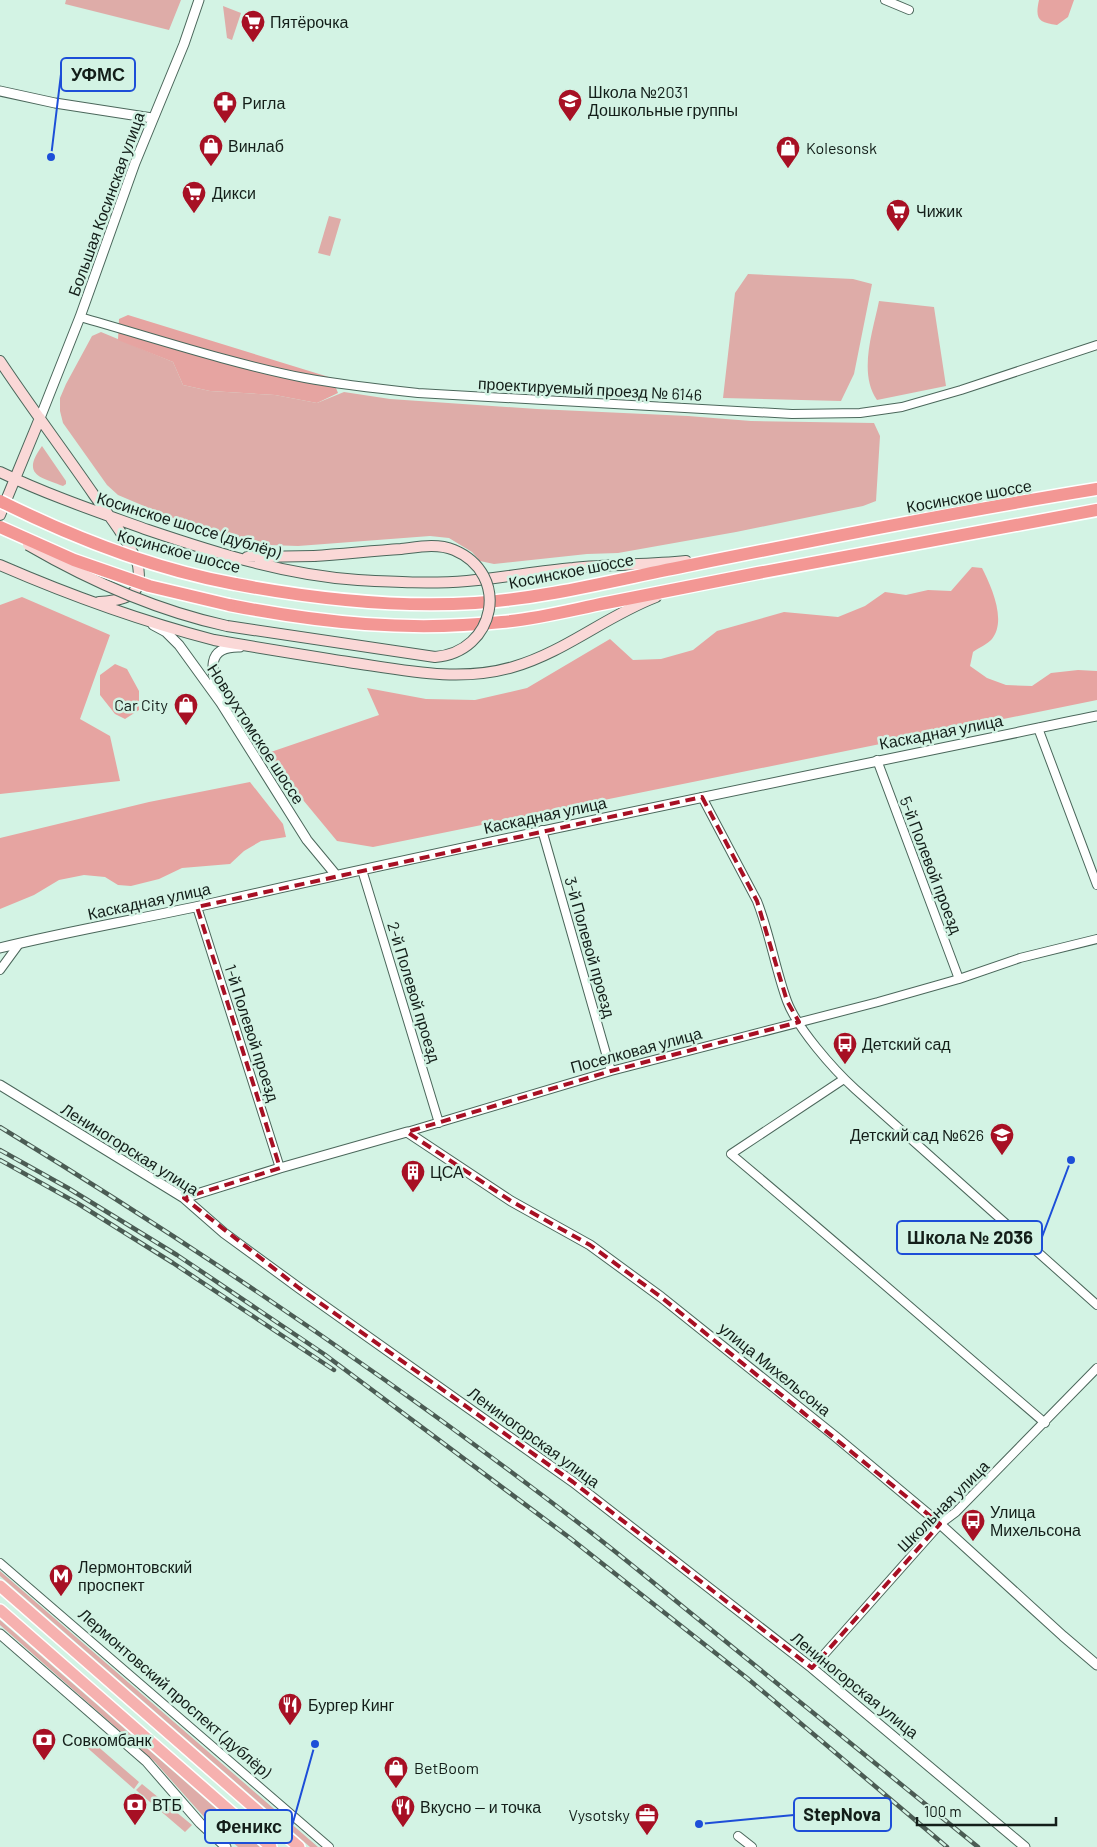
<svg xmlns="http://www.w3.org/2000/svg" width="1097" height="1847" font-family="Barlow,sans-serif">
	<style>
		.green { fill: #deaca8 }
		.forest { fill: #e6a4a1 }
		.lines { fill: none; stroke-linecap: round; stroke-linejoin: round }
		.minor-casing { stroke: #4b675b; stroke-width: 10 }
		.tertiary-casing { stroke: #4b675b; stroke-width: 11 }
		.secondary-casing { stroke: #4b675b; stroke-width: 12 }
		.primary-casing { stroke: #fff; stroke-width: 14 }
		.trunk-casing { stroke: #fff; stroke-width: 15 }
		.minor { stroke: #fff; stroke-width: 8 }
		.tertiary { stroke: #fff; stroke-width: 9 }
		.secondary { stroke: #fad8d7; stroke-width: 10 }
		.primary { stroke: #f6b1af; stroke-width: 11 }
		.trunk { stroke: #f39794; stroke-width: 12 }
		.rail-casing { stroke: #4b5c54; stroke-width: 4.5 }
		.rail { stroke: #d3f3e4; stroke-width: 2.5; stroke-dasharray: 8; stroke-linecap: butt }
		.secondary-bridge-casing { stroke: #4b675b; stroke-width: 12; stroke-linecap: butt }
		.trunk-bridge-casing { stroke: #fff; stroke-width: 15; stroke-linecap: butt }
		.secondary-bridge { stroke: #fad8d7; stroke-width: 10 }
		.trunk-bridge { stroke: #f39794; stroke-width: 12 }
		.marked { fill: none; stroke: #a71024; stroke-width: 4; stroke-dasharray: 10 6; stroke-linejoin: round }
		.labels { text-anchor: middle; stroke-width: 5; stroke-linejoin: round; paint-order: stroke }
		.poi-label { font-size: 16px; fill: #131e19; stroke: #d3f3e4; text-anchor: start }
		.street-label { font-size: 16px; fill: #131e19; stroke: #d3f3e4 }
		.leader { fill: none; stroke: #1d4ed8; stroke-width: 2 }
		.callout-dot { fill: #1d4ed8; stroke: #d3f3e4; stroke-width: 2 }
		.callout { fill: #d3f3e4; stroke: #1d4ed8; stroke-width: 2 }
		.callout-label { font-size: 18px; text-anchor: middle; font-weight: bold; fill: #131e19 }
	</style>
	<rect width="100%" height="100%" fill="#d3f3e4"/>
	<path class="green" d="M66,0H181L169,30L65,4Z
		M223,6L241,13L232,40L227,38Z
		M329,216L341,219L330,256L318,253Z
		M748,274L853,279L872,284L854,374L841,401L723,398L735,293Z
		M879,301L934,307L946,386L877,400C858,373 873,331 879,301Z
		M101,332L173,362L183,385L210,391L275,395L317,403L344,392L390,399L537,409L688,416L751,421L874,423L880,436L876,501L863,506L736,532L618,553L587,554L494,564L480,561L472,552L449,538L430,536L298,546L269,545L233,538L170,517L118,495L107,485L63,423L60,411V398L66,384L92,336Z
		M42,446L66,481V484L63,486C40,477 21,475 42,446Z
		M0,1571L318,1847H310L0,1576Z
		M0,1620L260,1847H238L205,1818L155,1762L0,1625Z
		M88,1738L139,1782L134,1789L83,1744Z
		M142,1784L192,1825L185,1832L136,1790Z"/>
	<path class="forest" d="M1039,0H1074L1068,17L1057,25C1038,22 1035,19 1039,0Z
		M128,315L332,378L338,393L317,403L275,395L210,391L183,385L173,362L118,340L119,319Z
		M972,567L982,568C991,586 1007,620 992,639C988,644 978,648 973,652L970,666L987,678L1006,685L1032,686L1051,673L1078,670L1097,671V700L373,847L337,841L265,754L379,715L367,688L426,699L475,700L527,688L610,639L633,660L661,659L693,650L717,631L784,612L838,617L865,606L885,592L906,595L928,590L951,591Z
		M22,597L110,635L80,719L110,736L120,781L0,794V605Z
		M115,664L127,669L139,691V710L125,719L115,714L100,695V675Z
		M250,782L283,824L286,837L261,841L244,851L230,864L182,868L159,879L131,886L118,885L105,877L84,875L59,880L34,895L0,909V838L149,802Z"/>
	<g class="lines">
		<defs>
			<path id="minor" d="M885,0L909,10
				M80,317C154,338 229,363 305,378C342,385 380,389 418,393L792,414L860,413L902,407L961,390L1097,345
				M1038,728L1097,885
				M877,760L959,979
				M702,797L757,901C770,934 775,968 787,1001C797,1028 833,1069 855,1089L1097,1305
				M542,830L611,1071
				M362,870L439,1123
				M197,907L280,1168
				M0,970L19,944
				M844,1079L731,1154C837,1243 940,1333 1045,1423
				M407,1132L611,1071L878,1002L959,979L1020,958L1097,939
				M0,1563L329,1847
				M812,1668L940,1524L956,1512L1097,1368
				M738,1836L752,1847"/>
			<path id="tertiary" d="M0,91L55,103L152,118
				M40,418L80,317L135,163L184,44L199,0
				M153,625L166,632L179,645L221,703L307,840L336,875
				M219,696C212,672 204,646 240,647
				M0,948C69,931 140,919 209,904C505,837 801,777 1097,716
				M0,1085L184,1198L224,1233L299,1288L573,1482L812,1668L1025,1847
				M184,1198L280,1168L407,1132L511,1201L590,1245L661,1297L836,1437L940,1524L1063,1636L1097,1665
				M0,1634L146,1761L200,1823L226,1847"/>
			<path id="secondary" d="M0,361C30,406 63,450 94,495C109,516 127,538 137,562C139,567 139,576 139,581C137,599 114,601 99,602
				M0,472C48,495 98,512 148,530C216,553 285,575 358,580C394,582 431,584 467,581C503,578 537,571 573,568C610,564 648,565 686,561
				M0,515L40,418
				M247,557L314,556
				M0,565C69,595 141,621 214,640C259,648 304,655 348,662C403,670 459,683 513,667C565,652 606,616 656,597"/>
			<path id="primary" d="M0,1586L299,1847
				M0,1610L271,1847"/>
			<path id="trunk" d="M235,584C314,599 394,608 475,603C548,598 619,579 691,565C826,538 961,511 1097,489
				M229,605C321,623 409,632 502,622C537,619 571,610 606,603C657,593 707,583 758,573C871,551 984,530 1097,510"/>
		</defs>
		<use href="#minor" class="minor-casing"/>
		<use href="#tertiary" class="tertiary-casing"/>
		<use href="#secondary" class="secondary-casing"/>
		<use href="#primary" class="primary-casing"/>
		<use href="#trunk" class="trunk-casing"/>
		<use href="#minor" class="minor"/>
		<use href="#tertiary" class="tertiary"/>
		<use href="#secondary" class="secondary"/>
		<use href="#primary" class="primary"/>
		<use href="#trunk" class="trunk"/>
		<defs>
			<path id="rail" d="M0,1127C200,1249 394,1381 580,1524C622,1556 662,1590 703,1623C795,1698 886,1772 978,1847
				M0,1150L68,1188L177,1255L324,1354L570,1538L747,1678L947,1847
				M0,1160L77,1203L173,1263L334,1370"/>
		</defs>
		<use href="#rail" class="rail-casing"/>
		<use href="#rail" class="rail"/>
		<defs>
			<path id="secondary-bridge" d="M28,545C90,581 158,611 227,626L435,657C496,652 511,574 454,550C437,543 418,547 401,549C372,551 343,554 314,556"/>
			<path id="trunk-bridge" d="M0,501C74,538 153,569 235,584
				M0,527L74,560L149,586L229,605"/>
		</defs>
		<use href="#secondary-bridge" class="secondary-bridge-casing"/>
		<use href="#trunk-bridge" class="trunk-bridge-casing"/>
		<use href="#secondary-bridge" class="secondary-bridge"/>
		<use href="#trunk-bridge" class="trunk-bridge"/>
	</g>
	<path class="marked" d="M702,797L757,901L787,1001L799,1022L611,1071L407,1132L511,1201L590,1245L661,1297L940,1524L812,1668L573,1482L299,1288L184,1198L280,1168L197,907Z"/>
	<defs>
		<symbol id="supermarket-pin" viewBox="-11 -11 22 30"><path d="M0 17L-7.5 6A9.5 9.5 0 1 1 7.5 6Z" fill="#a71024" stroke="#d3f3e4"/><path d="M-6-5.5h2.5l.6 2H6L4.5 2H-2.5L-4.4-4H-6ZM-1.5 3.2a1.3 1.3 0 1 0 .1 0ZM3 3.2a1.3 1.3 0 1 0 .1 0Z" fill="#fff"/></symbol>
		<symbol id="school-pin" viewBox="-11 -11 22 30"><path d="M0 17L-7.5 6A9.5 9.5 0 1 1 7.5 6Z" fill="#a71024" stroke="#d3f3e4"/><path d="M0-5L7-2L0 1L-7-2ZM-4 1L0 2.5L4 1V4Q0 6-4 4Z" fill="#fff"/></symbol>
		<symbol id="pharmacy-pin" viewBox="-11 -11 22 30"><path d="M0 17L-7.5 6A9.5 9.5 0 1 1 7.5 6Z" fill="#a71024" stroke="#d3f3e4"/><path d="M-2-6h4v4h4v4h-4v4h-4v-4h-4v-4h4Z" fill="#fff"/></symbol>
		<symbol id="shop-pin" viewBox="-11 -11 22 30"><path d="M0 17L-7.5 6A9.5 9.5 0 1 1 7.5 6Z" fill="#a71024" stroke="#d3f3e4"/><path d="M-5-2.5h2.3a2.7 3.5 0 0 1 5.4 0H5L5.5 6h-11ZM-1.5-2.5h3a1.5 2.3 0 0 0-3 0Z" fill="#fff"/></symbol>
		<symbol id="bus-pin" viewBox="-11 -11 22 30"><path d="M0 17L-7.5 6A9.5 9.5 0 1 1 7.5 6Z" fill="#a71024" stroke="#d3f3e4"/><path d="M-5-6H5V4H4V6H2V4H-2V6H-4V4H-5ZM-3.5-4V0h7V-4ZM-3.5 1.2v1.5H-2V1.2ZM2 1.2v1.5H3.5V1.2Z" fill="#fff"/></symbol>
		<symbol id="building-pin" viewBox="-11 -11 22 30"><path d="M0 17L-7.5 6A9.5 9.5 0 1 1 7.5 6Z" fill="#a71024" stroke="#d3f3e4"/><path d="M-4-6H4V6H1V3H-1V6H-4ZM-2.5-4.3h1.7v1.8h-1.7ZM.8-4.3h1.7v1.8H.8ZM-2.5-1h1.7V.8h-1.7ZM.8-1h1.7V.8H.8Z" fill="#fff"/></symbol>
		<symbol id="metro-pin" viewBox="-11 -11 22 30"><path d="M0 17L-7.5 6A9.5 9.5 0 1 1 7.5 6Z" fill="#a71024" stroke="#d3f3e4"/><path d="M-5.5 5V-5H-3L0 0L3-5H5.5V5H3V-.5L0 4L-3-.5V5Z" fill="#fff"/></symbol>
		<symbol id="restaurant-pin" viewBox="-11 -11 22 30"><path d="M0 17L-7.5 6A9.5 9.5 0 1 1 7.5 6Z" fill="#a71024" stroke="#d3f3e4"/><path d="M-5-6h1v4h1v-4h1v4h1v-4h1v5L-1.5 .5V6h-2V.5L-5-1ZM5-6V6H3V1.5H1.5Q1.5-4 5-6Z" fill="#fff"/></symbol>
		<symbol id="bank-pin" viewBox="-11 -11 22 30"><path d="M0 17L-7.5 6A9.5 9.5 0 1 1 7.5 6Z" fill="#a71024" stroke="#d3f3e4"/><path d="M-6-4H6V4H-6ZM0-2.3a2.3 2.3 0 1 0 0 4.6a2.3 2.3 0 1 0 0-4.6Z" fill="#fff"/></symbol>
		<symbol id="office-pin" viewBox="-11 -11 22 30"><path d="M0 17L-7.5 6A9.5 9.5 0 1 1 7.5 6Z" fill="#a71024" stroke="#d3f3e4"/><path d="M-6-3h4V-5.5h4V-3h4V5H-6ZM-1-4.5V-3h2v-1.5ZM-6 0V1H6V0Z" fill="#fff"/></symbol>
	</defs>
	<g fill-rule="evenodd">
		<use href="#supermarket-pin" x="239" y="8" width="28" height="38"/>
		<use href="#school-pin" x="556" y="87" width="28" height="38"/>
		<use href="#pharmacy-pin" x="211" y="89" width="28" height="38"/>
		<use href="#shop-pin" x="197" y="132" width="28" height="38"/>
		<use href="#shop-pin" x="774" y="134" width="28" height="38"/>
		<use href="#supermarket-pin" x="180" y="179" width="28" height="38"/>
		<use href="#supermarket-pin" x="884" y="197" width="28" height="38"/>
		<use href="#shop-pin" x="172" y="691" width="28" height="38"/>
		<use href="#bus-pin" x="831" y="1030" width="28" height="38"/>
		<use href="#school-pin" x="988" y="1121" width="28" height="38"/>
		<use href="#building-pin" x="399" y="1158" width="28" height="38"/>
		<use href="#bus-pin" x="959" y="1507" width="28" height="38"/>
		<use href="#metro-pin" x="47" y="1562" width="28" height="38"/>
		<use href="#restaurant-pin" x="276" y="1691" width="28" height="38"/>
		<use href="#bank-pin" x="30" y="1726" width="28" height="38"/>
		<use href="#shop-pin" x="382" y="1754" width="28" height="38"/>
		<use href="#bank-pin" x="121" y="1791" width="28" height="38"/>
		<use href="#restaurant-pin" x="389" y="1793" width="28" height="38"/>
		<use href="#office-pin" x="633" y="1801" width="28" height="38"/>
	</g>
	<g class="labels">
		<g class="poi-label">
			<text x="270" y="28">Пятёрочка</text>
			<text x="588" y="98">Школа №2031<tspan x="588" dy="18">Дошкольные группы</tspan></text>
			<text x="242" y="109">Ригла</text>
			<text x="228" y="152">Винлаб</text>
			<text x="806" y="154">Kolesonsk</text>
			<text x="212" y="199">Дикси</text>
			<text x="916" y="217">Чижик</text>
			<text x="168" y="711" text-anchor="end">Car City</text>
			<text x="862" y="1050">Детский сад</text>
			<text x="984" y="1141" text-anchor="end">Детский сад №626</text>
			<text x="430" y="1178">ЦСА</text>
			<text x="990" y="1518">Улица<tspan x="990" dy="18">Михельсона</tspan></text>
			<text x="78" y="1573">Лермонтовский<tspan x="78" dy="18">проспект</tspan></text>
			<text x="308" y="1711">Бургер Кинг</text>
			<text x="62" y="1746">Совкомбанк</text>
			<text x="414" y="1774">BetBoom</text>
			<text x="152" y="1811">ВТБ</text>
			<text x="420" y="1813">Вкусно — и точка</text>
			<text x="630" y="1821" text-anchor="end">Vysotsky</text>
		</g>
		<g class="street-label">
			<text transform="translate(106 204) rotate(-70)" y="6">Большая Косинская улица</text>
			<text transform="translate(590 389) rotate(3)" y="6">проектируемый проезд № 6146</text>
			<text transform="translate(969 496) rotate(-10)" y="6">Косинское шоссе</text>
			<text transform="translate(189 525) rotate(17)" y="6">Косинское шоссе (дублёр)</text>
			<text transform="translate(179 551) rotate(15)" y="6">Косинское шоссе</text>
			<text transform="translate(571 571) rotate(-11)" y="6">Косинское шоссе</text>
			<text transform="translate(941 732) rotate(-11)" y="6">Каскадная улица</text>
			<text transform="translate(256 734) rotate(57)" y="6">Новоухтомское шоссе</text>
			<text transform="translate(545 815) rotate(-12)" y="6">Каскадная улица</text>
			<text transform="translate(931 865) rotate(69)" y="6">5-й Полевой проезд</text>
			<text transform="translate(149 901) rotate(-12)" y="6">Каскадная улица</text>
			<text transform="translate(590 947) rotate(74)" y="6">3-й Полевой проезд</text>
			<text transform="translate(414 992) rotate(73)" y="6">2-й Полевой проезд</text>
			<text transform="translate(252 1033) rotate(72)" y="6">1-й Полевой проезд</text>
			<text transform="translate(636 1050) rotate(-15)" y="6">Поселковая улица</text>
			<text transform="translate(130 1149) rotate(32)" y="6">Лениногорская улица</text>
			<text transform="translate(775 1369) rotate(39)" y="6">улица Михельсона</text>
			<text transform="translate(534 1437) rotate(36)" y="6">Лениногорская улица</text>
			<text transform="translate(943 1506) rotate(-45)" y="6">Школьная улица</text>
			<text transform="translate(855 1685) rotate(39)" y="6">Лениногорская улица</text>
			<text transform="translate(175 1693) rotate(41)" y="6">Лермонтовский проспект (дублёр)</text>
		</g>
	</g>
	<path class="leader" d="M51 157L61 74M1071 1160L1042 1237M699 1824L794 1815M315 1744L292 1826"/>
	<g class="callout-dot">
		<circle cx="51" cy="157" r="5"/>
		<circle cx="1071" cy="1160" r="5"/>
		<circle cx="699" cy="1824" r="5"/>
		<circle cx="315" cy="1744" r="5"/>
	</g>
	<g class="callout">
		<rect x="61" y="58" width="74" height="33" rx="5"/>
		<rect x="897" y="1221" width="145" height="33" rx="5"/>
		<rect x="794" y="1798" width="97" height="33" rx="5"/>
		<rect x="205" y="1810" width="87" height="33" rx="5"/>
	</g>
	<g class="callout-label">
		<text x="98" y="81">УФМС</text>
		<text x="970" y="1244">Школа № 2036</text>
		<text x="842" y="1821">StepNova</text>
		<text x="249" y="1833">Феникс</text>
	</g>
	<path d="M917 1817v8h139v-8" fill="none" stroke="#131e19" stroke-width="2.5"/>
	<text x="924" y="1817" font-size="15" fill="#131e19" stroke="#d3f3e4" stroke-width="4" paint-order="stroke">100 m</text>
</svg>
